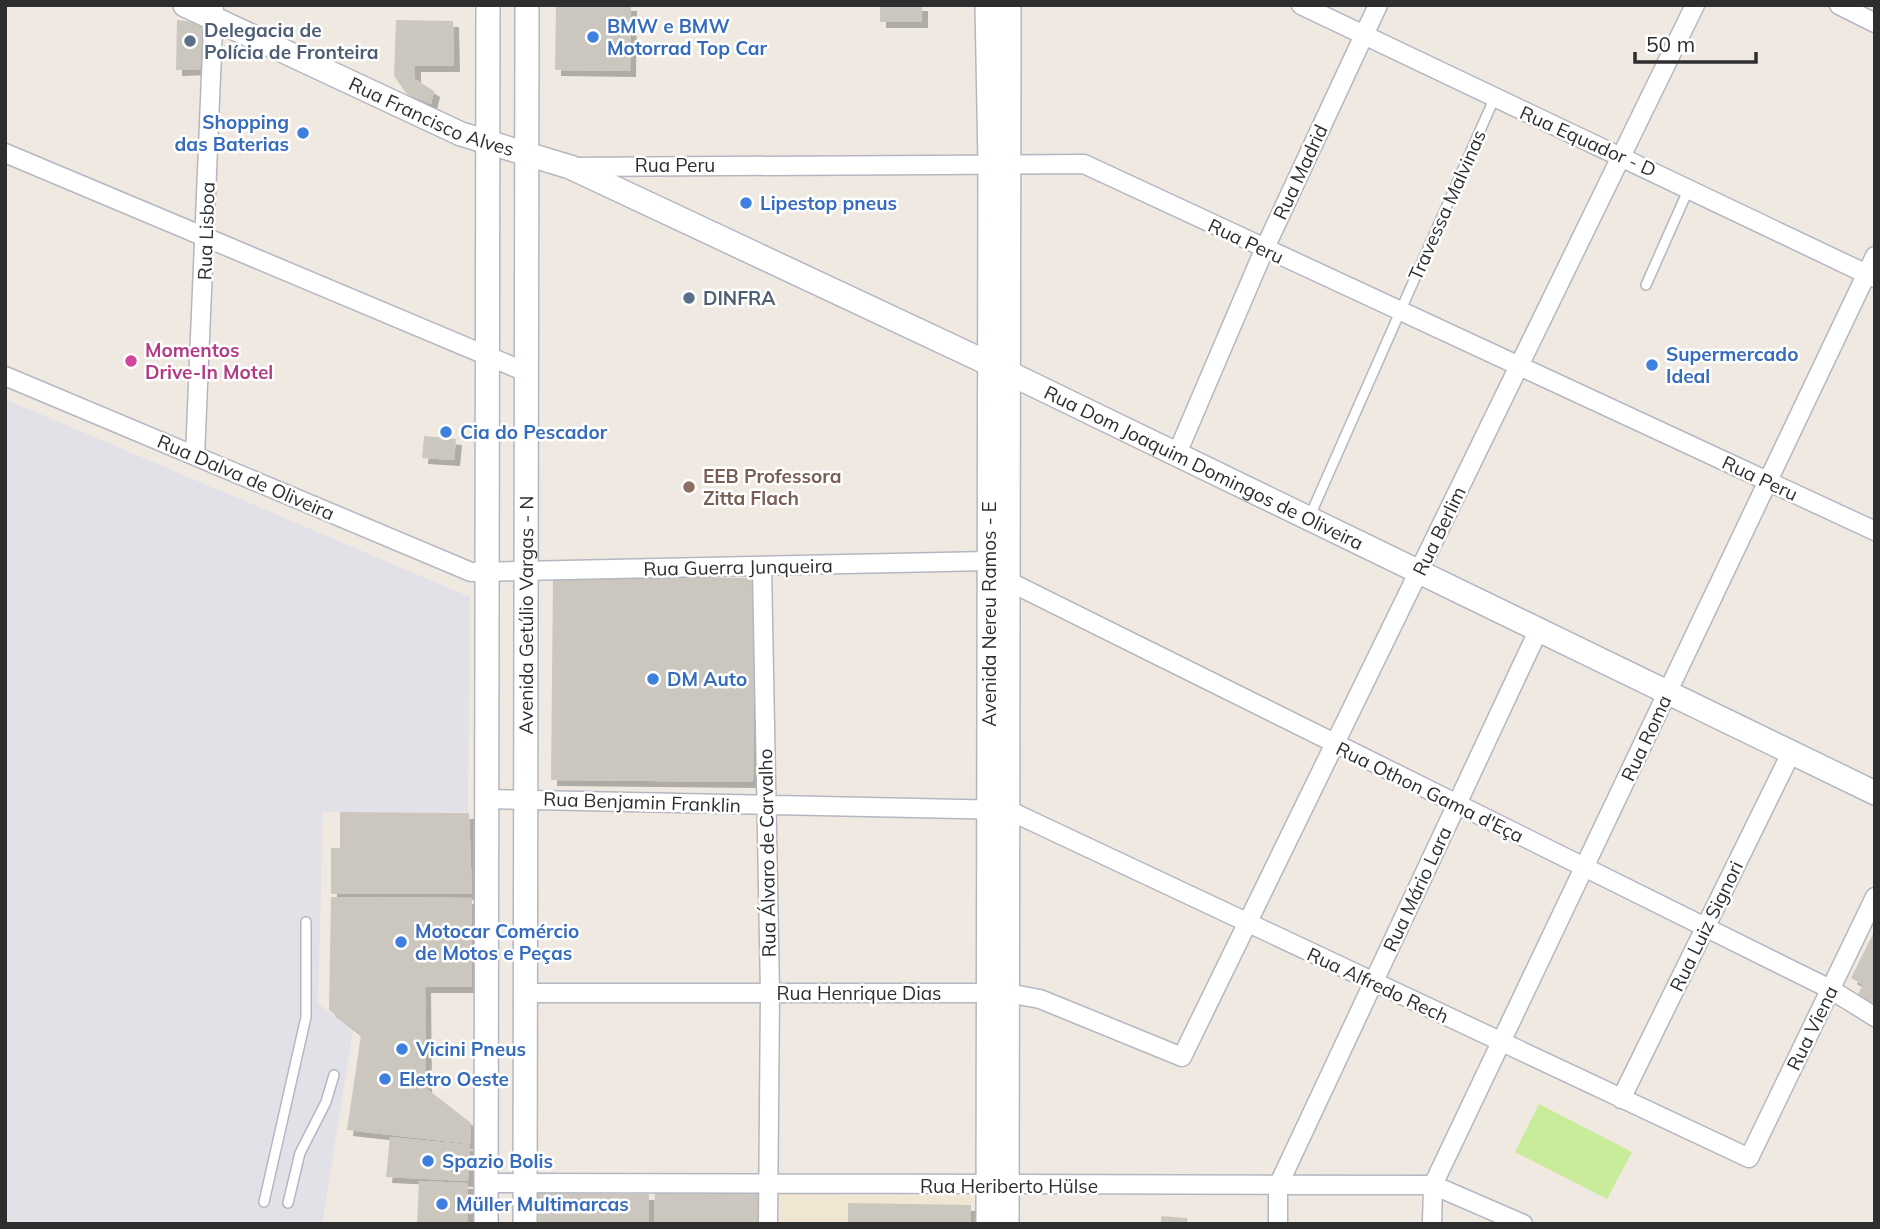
<svg xmlns="http://www.w3.org/2000/svg" width="1880" height="1229" font-family="Mulish,sans-serif">
	<style>
		.industrial { fill: #e3e1e8 }
		.education { fill: #f0e6d1 }
		.pitch { fill: #c9ec9a }
		.building { fill: #cbc7bf; filter: url(#shadow) }
		.lines { fill: none; stroke-linecap: round; stroke-linejoin: round }
		.service-casing { stroke: #b4b7c1; stroke-width: 12 }
		.minor-casing { stroke: #b4b7c1; stroke-width: 21 }
		.tertiary-casing { stroke: #b4b7c1; stroke-width: 26 }
		.service { stroke: #fff; stroke-width: 9 }
		.minor { stroke: #fff; stroke-width: 18 }
		.tertiary { stroke: #fff; stroke-width: 23 }
		.shop-dot { fill: #3f7fe0; stroke: #fff; stroke-width: 2.5 }
		.service-dot { fill: #5c6f8a; stroke: #fff; stroke-width: 2.5 }
		.hotel-dot { fill: #d1479c; stroke: #fff; stroke-width: 2.5 }
		.education-dot { fill: #8d6e63; stroke: #fff; stroke-width: 2.5 }
		.labels { text-anchor: middle; stroke-width: 5; stroke-linejoin: round; paint-order: stroke }
		.shop-label { font-size: 19px; font-weight: bold; fill: #366cbe; stroke: #fff; text-anchor: start }
		.service-label { font-size: 19px; font-weight: bold; fill: #4e5e75; stroke: #fff; text-anchor: start }
		.street-label { font-size: 19px; fill: #2e2e2e; stroke: #fff }
		.hotel-label { font-size: 19px; font-weight: bold; fill: #b23c85; stroke: #fff; text-anchor: start }
		.education-label { font-size: 19px; font-weight: bold; fill: #785e54; stroke: #fff; text-anchor: start }
	</style>
	<defs>
		<filter id="shadow"><feDropShadow dx="6" dy="6" stdDeviation="0" flood-color="#0004"/></filter>
	</defs>
	<rect width="100%" height="100%" fill="#efe9e1"/>
	<path class="industrial" d="M5,399L470,597L468,812H323L318,1003L353,1031L322,1224H5Z"/>
	<path class="education" d="M779,1194L971,1196V1224H779Z"/>
	<path class="pitch" d="M1539,1104L1632,1152L1607,1199L1515,1152Z"/>
	<path class="building" d="M556,5H631L630,71L555,70Z
		M880,5H922V22H880Z
		M177,20L204,23L202,69L176,70Z
		M396,20L453,21L454,66H415V79L434,91L431,104L407,94L394,76Z
		M424,436L456,439L454,460L422,458Z
		M553,576L755,578L753,782L551,780Z
		M340,812L469,813L472,894H331V848H340Z
		M331,897L472,898V987H425L426,1088L471,1123L470,1144L347,1130L361,1035L329,1010Z
		M1875,930V1007L1857,996L1863,985L1851,978Z
		M390,1137L470,1145L468,1181L386,1177Z
		M419,1181L468,1183L467,1224H417Z
		M655,1190L762,1191V1224H654Z
		M537,1193L649,1194V1224H537Z
		M848,1203L971,1205V1224H848Z
		M1161,1216L1187,1218L1188,1224H1161Z"/>
	<g class="lines">
		<defs>
			<path id="service" d="M1646,285L1689,188
				M1309,518L1494,99
				M264,1202L306,1017V922
				M288,1203L300,1153L326,1102L334,1075"/>
			<path id="minor" d="M1301,5L1875,278
				M1839,5L1875,23
				M5,153L526,372
				M570,167L1084,164L1875,531
				M5,376L471,572L989,561L1008,581L1830,989L1875,1017
				M195,456L214,5
				M1176,456L1264,250L1378,5
				M762,566L770,993L768,1224
				M487,799L1008,810L1749,1158L1875,897
				M525,993H1007L1040,999L1182,1057L1695,5
				M1621,1099L1791,753
				M487,1183L1433,1185L1523,1224
				M1278,1224V1186L1538,631
				M1432,1224L1433,1185L1875,256"/>
			<g id="tertiary">
				<path id="s1" d="M185,5L461,134L570,167L1009,373L1875,793"/>
				<path d="M987,5L990,163L988,1224"/>
				<path d="M486,1224L488,5"/>
				<path id="s2" d="M525,1224L527,5"/>
				<path d="M1007,1224L1009,5"/>
			</g>
		</defs>
		<use href="#service" class="service-casing"/>
		<use href="#minor" class="minor-casing"/>
		<use href="#tertiary" class="tertiary-casing"/>
		<use href="#service" class="service"/>
		<use href="#minor" class="minor"/>
		<use href="#tertiary" class="tertiary"/>
	</g>
	<g class="shop-dot">
		<circle cx="593" cy="37" r="7"/>
		<circle cx="303" cy="133" r="7"/>
		<circle cx="746" cy="203" r="7"/>
		<circle cx="1652" cy="365" r="7"/>
		<circle cx="446" cy="432" r="7"/>
		<circle cx="653" cy="679" r="7"/>
		<circle cx="401" cy="942" r="7"/>
		<circle cx="402" cy="1049" r="7"/>
		<circle cx="385" cy="1079" r="7"/>
		<circle cx="428" cy="1161" r="7"/>
		<circle cx="442" cy="1204" r="7"/>
	</g>
	<g class="service-dot">
		<circle cx="190" cy="41" r="7"/>
		<circle cx="689" cy="298" r="7"/>
	</g>
	<circle class="hotel-dot" cx="131" cy="361" r="7"/>
	<circle class="education-dot" cx="689" cy="487" r="7"/>
	<g class="labels">
		<g class="shop-label">
			<text x="607" y="33">BMW e BMW<tspan x="607" dy="22">Motorrad Top Car</tspan></text>
			<text x="289" y="129" text-anchor="end">Shopping<tspan x="289" dy="22">das Baterias</tspan></text>
			<text x="760" y="210">Lipestop pneus</text>
			<text x="1666" y="361">Supermercado<tspan x="1666" dy="22">Ideal</tspan></text>
			<text x="460" y="439">Cia do Pescador</text>
			<text x="667" y="686">DM Auto</text>
			<text x="415" y="938">Motocar Comércio<tspan x="415" dy="22">de Motos e Peças</tspan></text>
			<text x="416" y="1056">Vicini Pneus</text>
			<text x="399" y="1086">Eletro Oeste</text>
			<text x="442" y="1168">Spazio Bolis</text>
			<text x="456" y="1211">Müller Multimarcas</text>
		</g>
		<g class="service-label">
			<text x="204" y="37">Delegacia de<tspan x="204" dy="22">Polícia de Fronteira</tspan></text>
			<text x="703" y="305">DINFRA</text>
		</g>
		<g class="street-label">
			<text dy="7" stroke="none"><textPath href="#s1" startOffset="271">Rua Francisco Alves</textPath></text>
			<text transform="translate(1588 141) rotate(24)" y="7">Rua Equador - D</text>
			<text x="675" y="172">Rua Peru</text>
			<text transform="translate(1300 172) rotate(-65)" y="7">Rua Madrid</text>
			<text transform="translate(1447 205) rotate(-66)" y="7">Travessa Malvinas</text>
			<text transform="translate(206 231) rotate(-88)" y="7">Rua Lisboa</text>
			<text transform="translate(1246 241) rotate(25)" y="7">Rua Peru</text>
			<text dy="7" stroke="none"><textPath href="#s1" startOffset="1120">Rua Dom Joaquim Domingos de Oliveira</textPath></text>
			<text transform="translate(246 477) rotate(23)" y="7">Rua Dalva de Oliveira</text>
			<text transform="translate(1760 478) rotate(25)" y="7">Rua Peru</text>
			<text transform="translate(1439 531) rotate(-64)" y="7">Rua Berlim</text>
			<text transform="translate(738 567) rotate(-1)" y="7">Rua Guerra Junqueira</text>
			<text dy="7" stroke="none"><textPath href="#s2" startOffset="609">Avenida Getúlio Vargas - N</textPath></text>
			<text transform="translate(989 614) rotate(-90)" y="7">Avenida Nereu Ramos - E</text>
			<text transform="translate(1646 738) rotate(-65)" y="7">Rua Roma</text>
			<text transform="translate(1430 792) rotate(26)" y="7">Rua Othon Gama d'Eça</text>
			<text transform="translate(642 802) rotate(2)" y="7">Rua Benjamin Franklin</text>
			<text transform="translate(767 853) rotate(-91)" y="7">Rua Álvaro de Carvalho</text>
			<text transform="translate(1417 889) rotate(-65)" y="7">Rua Mário Lara</text>
			<text transform="translate(1706 926) rotate(-64)" y="7">Rua Luiz Signori</text>
			<text transform="translate(1378 985) rotate(25)" y="7">Rua Alfredo Rech</text>
			<text x="859" y="1000">Rua Henrique Dias</text>
			<text transform="translate(1812 1028) rotate(-64)" y="7">Rua Viena</text>
			<text x="1009" y="1193">Rua Heriberto Hülse</text>
		</g>
		<g class="hotel-label">
			<text x="145" y="357">Momentos<tspan x="145" dy="22">Drive-In Motel</tspan></text>
		</g>
		<g class="education-label">
			<text x="703" y="483">EEB Professora<tspan x="703" dy="22">Zitta Flach</tspan></text>
		</g>
	</g>
	<rect width="1880" height="1229" fill="none" stroke="#2e2e2e" stroke-width="14"/>
	<path d="M1635 52v10h121v-10" fill="none" stroke="#2e2e2e" stroke-width="3.5"/>
	<text x="1646" y="52" font-size="21" fill="#2e2e2e" stroke="#ffffff" stroke-width="5" paint-order="stroke">50 m</text>
</svg>
